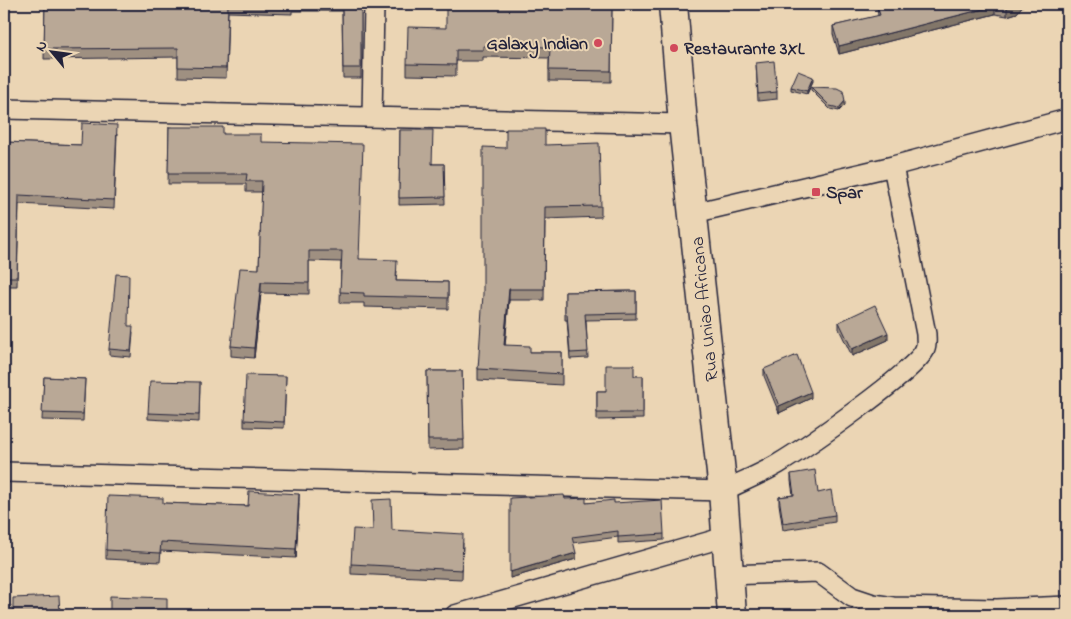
<svg xmlns="http://www.w3.org/2000/svg" width="1071" height="619" font-family="'Indie Flower',sans-serif">
	<style>
		.lines { fill: none; stroke-linecap: round; stroke-linejoin: round }
		.street-casing { stroke: #22223b; stroke-width: 22 }
		.secondary-casing { stroke: #22223b; stroke-width: 31 }
		.street { stroke: #ebd5b4; stroke-width: 19 }
		.secondary { stroke: #ebd5b4; stroke-width: 28 }
		.wall { fill: #9f9081; stroke: #22223b }
		.shaded-wall { fill: #827669; stroke: #22223b }
		.building { fill: #b9a896; stroke: #22223b }
		.poi-dot { fill: #d1495b; stroke: #ebd5b4; stroke-width: 2 }
		.labels { text-anchor: middle; stroke-width: 4; stroke-linejoin: round; paint-order: stroke }
		.poi-label { font-size: 18px; font-weight: bold; fill: #22223b; stroke: #ebd5b4; text-anchor: start }
		.street-label { font-size: 18px; fill: #22223b; stroke: #ebd5b4 }
	</style>
	<rect width="100%" height="100%" fill="#ebd5b4"/>
	<filter id="ink" filterUnits="userSpaceOnUse"><feTurbulence type="fractalNoise" baseFrequency=".02" numOctaves="2"/><feDisplacementMap in="SourceGraphic" scale="10" xChannelSelector="R" yChannelSelector="G"/><feConvolveMatrix kernelMatrix="1 2 1 2 8 2 1 2 1" color-interpolation-filters="sRGB"/></filter>
	<g filter="url(#ink)">
		<g class="lines">
			<defs>
				<path id="street" d="M4,109L683,124
					M372,117L374,4
					M694,213L893,166L1067,119
					M4,472L723,491C741,482 761,474 778,464C803,449 918,370 925,349C927,345 926,338 926,334L893,166
					M729,575L818,572L852,597L873,604L893,607L997,609L1067,606
					M455,615L725,537"/>
				<path id="secondary" d="M673,4L683,124L723,491L732,615"/>
			</defs>
			<use href="#street" class="street-casing"/>
			<use href="#secondary" class="secondary-casing"/>
			<use href="#street" class="street"/>
			<use href="#secondary" class="secondary"/>
		</g>
		<path class="wall" d="M45,4H361V78H343L342,11H292V14L228,12L226,78L178,77V57L44,59Z
			M612,4L611,82L549,81V58L483,57V61H456V76L407,75V64L446,28Z
			M1023,4V5L1017,13L1007,16L995,14L839,54L833,34V26L878,16L877,6Z
			M756,63L777,92V99L758,101Z
			M813,81L807,94L791,90V87Z
			M811,87L845,105L839,111L830,109L811,90Z
			M169,127L223,134L261,142L359,259L397,271L396,281L448,282V309L364,307V303H340L341,262L309,261V294L261,293L254,358L231,356V346L259,269L262,192H246V184H168Z
			M400,130L433,164H444L445,204L399,205Z
			M117,134L114,209L19,204L17,286H4V142L81,145Z
			M545,145L601,206V217L545,219L544,300H509L505,345L530,352H562V385L478,380V369L506,148Z
			M636,291V319L586,320L588,358L570,359L567,320H565V292Z
			M839,322L888,340L852,356L839,329Z
			M128,326L133,332L131,357L109,355V349Z
			M764,369L811,398L779,413L764,376Z
			M427,371H462L464,449L428,450Z
			M286,376L284,428L244,427V420Z
			M634,376H643V419L597,420V391H606Z
			M44,377L85,379L83,421L42,420Z
			M200,382L199,422L148,419V413Z
			M791,474L818,493L835,515V522L783,530L779,504V497L793,495L791,481Z
			M163,503L248,506L299,503L296,558L161,551L160,562L106,559V550Z
			M586,503H614L664,534V540L618,543V537L573,543L576,559L510,578Z
			M392,530L463,543L462,579L351,574V564Z"/>
		<path class="shaded-wall" d="M1018,4H1023V5L1017,13L1007,16V8Z
			M995,6V14L839,54V46Z
			M813,77V81L807,94V91Z
			M845,101V105L839,111V108Z
			M261,282V293L254,358V348Z
			M509,289V300L504,356V345Z
			M888,333V340L852,356V349Z
			M811,392V398L779,413V406Z
			M299,494V503L296,558V549Z
			M576,553V559L510,578V572Z"/>
		<path class="building" d="M45,4H228L226,68L178,67V48L44,49Z
			M342,4H361V68H343Z
			M446,4H612L611,71L549,70L550,47L483,46V50H456V65L407,64L408,27L446,28Z
			M887,4H1018L1017,5L1007,8L995,6L839,46L833,26L880,15L877,6Z
			M774,61L777,92L758,94L756,63Z
			M798,71L813,77L807,91L791,87Z
			M811,87L837,88L843,91L845,101L839,108L830,106Z
			M82,123L117,125L114,200L19,195L17,277H4V142L81,145Z
			M169,127H223V134H261V142L363,144L359,259L397,260L396,281L448,282V298L364,296V293L340,292L342,251H309V283L261,282L254,348L231,346L240,268L259,269L262,181H246L247,174H168Z
			M506,129H545V145L599,143L601,206L545,207L544,289H509L504,345L530,346V352H562V374L478,369L483,294V147L506,148Z
			M400,130H433L432,164H444L445,197L399,198Z
			M116,274L129,275L128,326H133L131,351L109,349Z
			M636,291V313L585,314L588,352L570,353L567,314H565V292Z
			M875,305L888,333L852,349L839,322Z
			M797,355L811,392L779,406L764,369Z
			M606,365H634V376H643V413H597V391H606Z
			M427,371H462L464,440H428Z
			M246,375L286,376L284,422L244,420Z
			M44,377L85,379L83,414L42,413Z
			M150,381L200,382L199,415L148,413Z
			M815,470L818,493L831,490L835,515L783,523L779,497L794,495L791,474Z
			M249,491L299,494L296,549L161,542L160,553L106,550L108,496L163,498V503L248,506Z
			M564,495L565,499L586,498V503L614,500V503L662,500L664,534L618,537V531L572,537L576,553L510,572V498Z
			M391,499L392,530L463,534L462,570L351,564L353,529L373,530L372,500Z
			M59,596L60,615H13V598Z
			M110,596L167,598V615H110Z"/>
	</g>
	<g class="poi-dot">
		<circle cx="598" cy="43" r="5"/>
		<circle cx="674" cy="48" r="5"/>
		<rect x="811" y="187" width="10" height="10" rx="2.5"/>
	</g>
	<g class="labels">
		<g class="poi-label">
			<text x="588" y="49" text-anchor="end">Galaxy Indian</text>
			<text x="684" y="54">Restaurante 3XL</text>
			<text x="826" y="198">Spar</text>
		</g>
		<g class="street-label">
			<text transform="translate(704 309) rotate(-96)" y="6">Rua Uniao Africana</text>
		</g>
	</g>
	<rect width="1071" height="619" fill="none" stroke="#ebd5b4" stroke-width="20"/>
	<rect x="10" y="10" width="1051" height="599" fill="none" stroke="#22223b" stroke-width="2" filter="url(#ink)"/>
	<g transform="translate(52 52) rotate(299)" stroke="#ebd5b4" stroke-width="4" paint-order="stroke">
	<path d="M0-4L9 19L0 12L-9 19Z" fill="#22223b"/>
	<text y="-8" font-size="14" font-weight="bold" text-anchor="middle" fill="#22223b">N</text>
	</g>
</svg>
